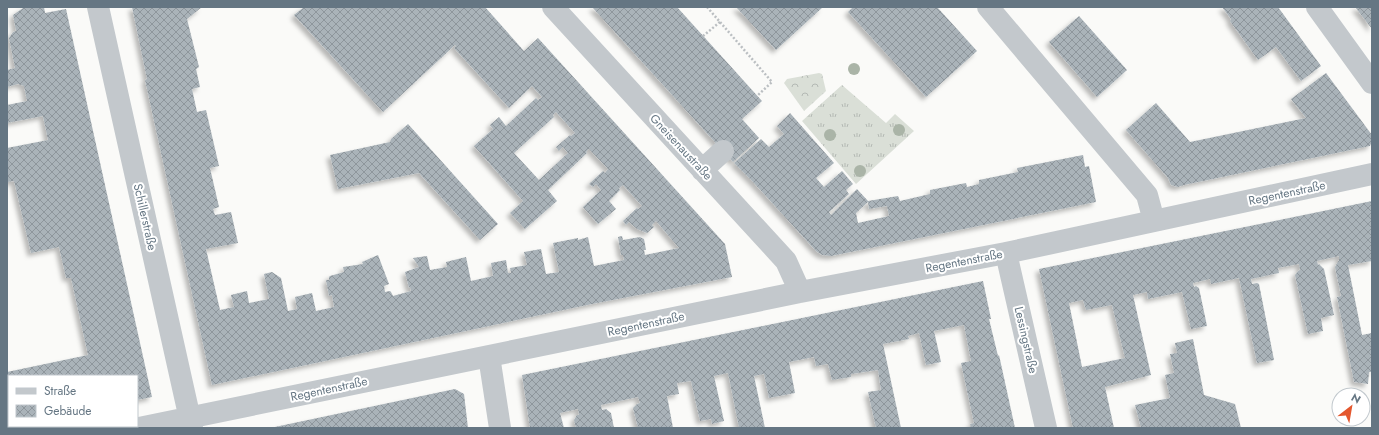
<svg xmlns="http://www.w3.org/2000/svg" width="1379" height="435" font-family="Jost,sans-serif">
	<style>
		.grass { fill: url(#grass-tufts) }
		.park { fill: url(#park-crowns) }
		.building { fill: url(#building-cross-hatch); fill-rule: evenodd; filter: url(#shadow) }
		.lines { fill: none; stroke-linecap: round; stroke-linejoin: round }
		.path { stroke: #bbbfc2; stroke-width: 2.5; stroke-dasharray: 2 2; stroke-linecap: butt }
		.minor { stroke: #c3c8cc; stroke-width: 22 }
		.tree { fill: #aab4a7 }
		.labels { text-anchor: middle; stroke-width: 4; stroke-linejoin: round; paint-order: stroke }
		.street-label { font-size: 12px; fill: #657683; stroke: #fff }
	</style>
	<defs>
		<pattern id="grass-tufts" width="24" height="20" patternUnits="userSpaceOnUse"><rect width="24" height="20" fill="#dadfd7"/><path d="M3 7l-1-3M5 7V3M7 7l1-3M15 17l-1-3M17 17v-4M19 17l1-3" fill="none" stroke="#b4b9b4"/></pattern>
		<pattern id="park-crowns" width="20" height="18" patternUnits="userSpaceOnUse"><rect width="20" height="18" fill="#dadfd7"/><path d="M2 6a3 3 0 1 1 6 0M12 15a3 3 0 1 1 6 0" fill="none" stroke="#b4b9b4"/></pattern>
		<pattern id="building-cross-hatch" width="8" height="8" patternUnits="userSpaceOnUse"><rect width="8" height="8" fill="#aab3b9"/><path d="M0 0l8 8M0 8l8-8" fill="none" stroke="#8e969c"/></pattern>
		<filter id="shadow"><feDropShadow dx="-3.5" dy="3.5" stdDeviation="2" flood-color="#0004"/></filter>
	</defs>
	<rect width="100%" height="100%" fill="#fafaf8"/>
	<path class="grass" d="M842,85L886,123L895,114L914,131L856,184L802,121Z"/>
	<path class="park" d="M819,73L822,74L826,91L804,111L784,83L787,79Z"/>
	<path class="building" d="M29,7H44L45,13L66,9L152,397L137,400V376H9V426L26,427L7,428V372L88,355L71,278H66L59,247L31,253L14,181L7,182V148L48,140L43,116L7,123V105L27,101L24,86L18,84L7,87V70L15,68L9,38L13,32L16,31L13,15L23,8Z
		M132,7H202L187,19L199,67L196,69L200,87L192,89L197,112L206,110L219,166L210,168L219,207L213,209L215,215L231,212L238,243L206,249L220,310L234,307L231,295L247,291L249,303L269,299L264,274L272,272L281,278L288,311L297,309L295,297L312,293L316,311L334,307L332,295L329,296L326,280H329V277L330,276L344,272L343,267L363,264L362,262L378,255L389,284L384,286L385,292L390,291L391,292L393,296L411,291L410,287L409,288L405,272L419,267L413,258L427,256L430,270L447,267L446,262L466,257L471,281L493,276L491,263L506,260L508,273H511L510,268L527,265L524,252L541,249L546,274L559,272L553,243L578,238V240L588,237L594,266L624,260L623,255H621L618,237L622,236L623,240L640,237L644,239L646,250H644L645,255L679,248L656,221L652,225L654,227L647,233L637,229L629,222L626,225L623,221L637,208L638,209L642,206L623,185L619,188L620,190L609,201L616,209L598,224L583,207L601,190L596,184L593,187L589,184L603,171L605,173L608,169L589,149L586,152L587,153L548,190L557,201L525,229L510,213L523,201L474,146L493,129L490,125L499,117L506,126L536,98L538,100L542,97L532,86L509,108L454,48L456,46L455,45L383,112L294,15L304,7H485L524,51L538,38L725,244L732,277L592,304L212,385L145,80L147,79ZM556,112L575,133L571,136L570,135L556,147L559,151L563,147L568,153L539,180L514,153L554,117L553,115Z
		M592,7H677L762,101L742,119L759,138L733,162Z
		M736,7H823L776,50Z
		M853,7H937L977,51L926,97L848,12Z
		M1222,7H1278L1321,66L1301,81L1276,47L1258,60L1230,21L1231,19Z
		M1355,7H1372V29Z
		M1079,16L1127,70L1097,97L1049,42Z
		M1326,73L1372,135V141L1370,146L1184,185L1178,187L1171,185L1168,178L1126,130L1156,103L1190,142L1306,118L1291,99Z
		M790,113L834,163L816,178L824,187L842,171L853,184L846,190L849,194L829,212L831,215L857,189L868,201L898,196L900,201L930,194V190L966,183L967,187L979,184V180L1018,172L1017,168L1083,155L1085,167L1089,166L1096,202L831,256L822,255L816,251L753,182L734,163L761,139L769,147L784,134L777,126ZM868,202L869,209L887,206L889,216L858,223L856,213Z
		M408,124L498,224L480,240L419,173L338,189L330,155L390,142L391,139Z
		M1372,201V261L1348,265L1362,335L1372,333V372H1369L1368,384L1354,382L1337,297L1341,296L1335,267L1339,260V256L1317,261L1318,265L1319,264L1324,269L1334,315L1321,318L1323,331L1308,334L1295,275L1298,271L1300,270L1299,264L1278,268L1279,273L1251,279L1252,284L1257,283L1259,284L1274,360L1257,363L1239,278L1211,284L1210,279L1193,283L1194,287L1196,286L1199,288L1207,326L1191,329L1182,292L1148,299L1147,292L1133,295L1151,375L1105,387L1114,428H1073L1039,269ZM1083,300L1086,310L1112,305L1125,358L1082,367L1069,303Z
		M983,281L991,319H989L998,356L999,355L1015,428H971L970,424L974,423L961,363L971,361L964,325L934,331L941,362L926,365L919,333L908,336L909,339L883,344L901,428H876L868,392L881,390L878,370L851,374V377L832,380L828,364L816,366L814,357L789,362L795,393L769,398L764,374L754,376L765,428H739L728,373L714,376L724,421L712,424L711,419L700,421L691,381L677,383L679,394L667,396L673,428H638L633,408L637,404L640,403L638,397L601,405L602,410L606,409L611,413L614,428H576L574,420L577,415H579L578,409L560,413L564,428H530L522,375Z
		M1193,339L1204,395L1235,404L1241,428H1141L1135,405L1170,398L1165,375L1174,373L1170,354L1177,353L1175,343Z
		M455,389L464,394L468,428H270Z"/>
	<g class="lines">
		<path class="path" d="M707,7L772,82L757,96
			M703,36L720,22"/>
		<path class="minor" d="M98,7L192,428
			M553,7L786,261L800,292
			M988,7L1147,195L1154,221
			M1317,7L1372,83
			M702,170L723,151
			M1006,253L1046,428
			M489,356L500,428
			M139,428L800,292L1006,253L1372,174"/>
	</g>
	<g class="tree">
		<circle cx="854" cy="69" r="6"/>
		<circle cx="899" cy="130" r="6"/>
		<circle cx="830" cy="135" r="6"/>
		<circle cx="860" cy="171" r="6"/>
	</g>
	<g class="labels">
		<g class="street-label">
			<text transform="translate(681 147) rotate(47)" y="4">Gneisenaustraße</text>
			<text transform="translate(1287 193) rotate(-12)" y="4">Regentenstraße</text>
			<text transform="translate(145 217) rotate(77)" y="4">Schillerstraße</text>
			<text transform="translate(964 261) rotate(-11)" y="4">Regentenstraße</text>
			<text transform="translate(646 324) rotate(-12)" y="4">Regentenstraße</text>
			<text transform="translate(1026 340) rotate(77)" y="4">Lessingstraße</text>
			<text transform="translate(329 389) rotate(-12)" y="4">Regentenstraße</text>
		</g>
	</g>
	<rect width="1379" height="435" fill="none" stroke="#657683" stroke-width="16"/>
	<rect x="8" y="375" width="130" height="52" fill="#ffffff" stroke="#c1c8cd"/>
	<rect x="16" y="388" width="20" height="6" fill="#c3c8cc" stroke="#c1c8cd"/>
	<text x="44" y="395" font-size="12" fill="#657683">Straße</text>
	<rect x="16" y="405" width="20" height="12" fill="url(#building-cross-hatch)" stroke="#c1c8cd"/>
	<text x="44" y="415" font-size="12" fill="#657683">Gebäude</text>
	<g transform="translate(1351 407) rotate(31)"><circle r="19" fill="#ffffff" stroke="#c1c8cd"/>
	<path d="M0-3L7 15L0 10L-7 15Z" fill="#e4572e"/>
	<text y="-6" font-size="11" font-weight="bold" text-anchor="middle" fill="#657683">N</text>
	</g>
</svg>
